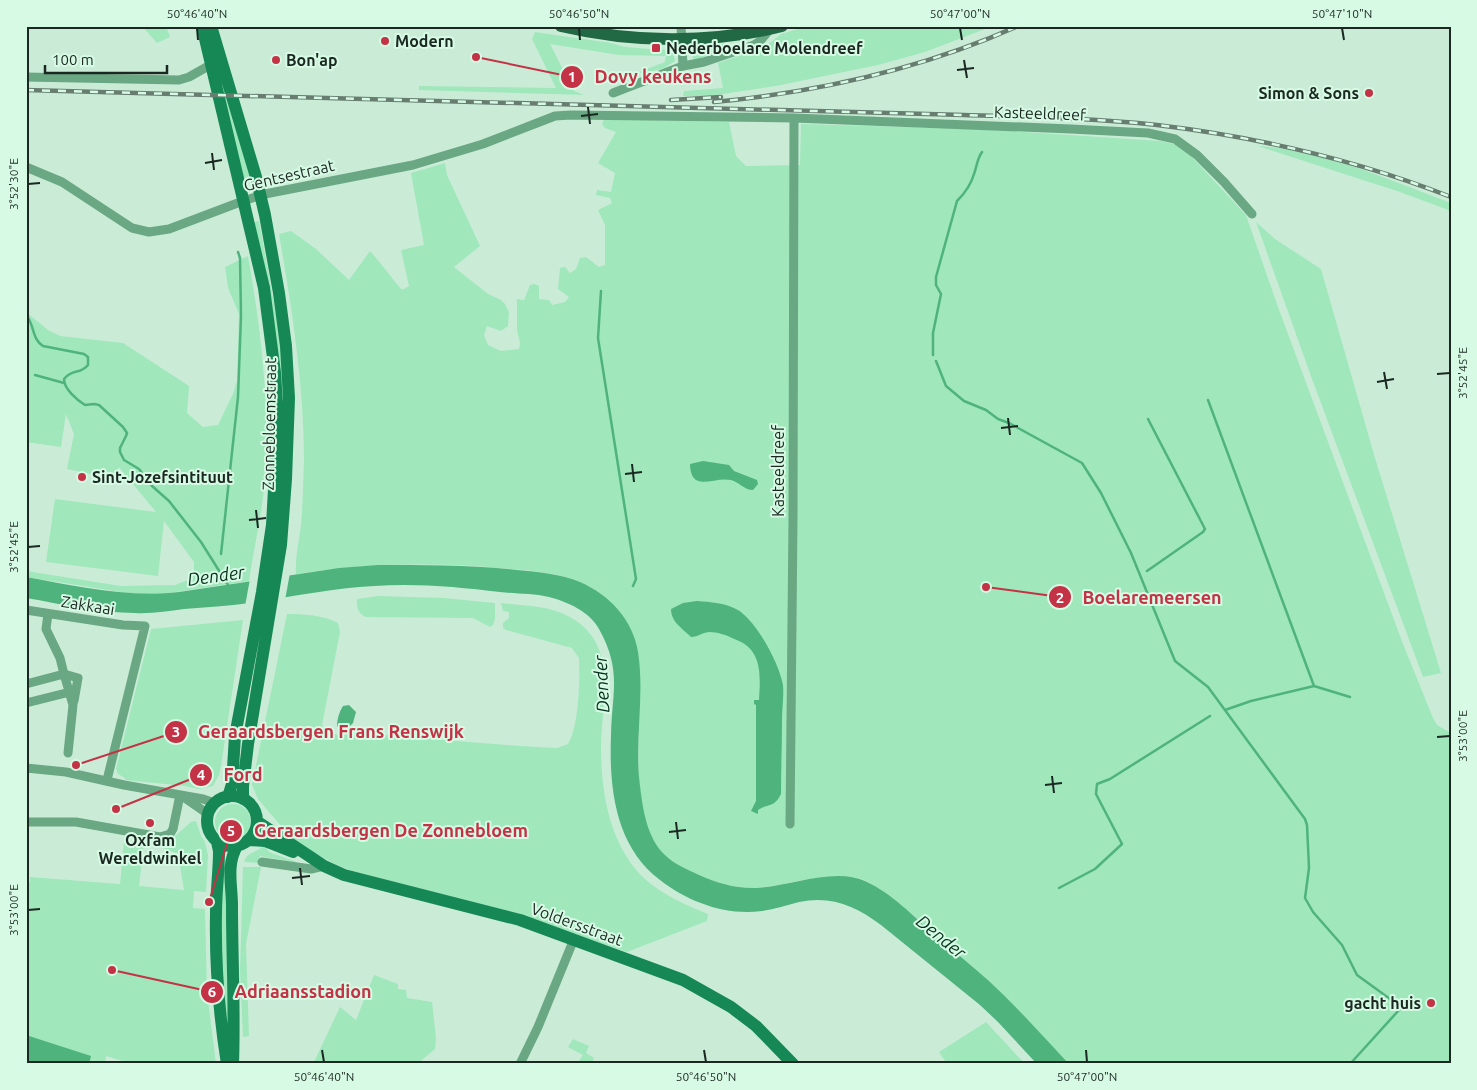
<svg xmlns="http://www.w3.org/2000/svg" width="1477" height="1090" font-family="Ubuntu,sans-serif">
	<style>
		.green { fill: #a0e7bc }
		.water { fill: #4fb37e }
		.pier { fill: #caecd7 }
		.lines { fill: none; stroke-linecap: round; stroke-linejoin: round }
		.stream { stroke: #4fb37e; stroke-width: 2.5 }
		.street { stroke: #6aa783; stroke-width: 9 }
		.secondary { stroke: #168856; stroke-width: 12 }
		.primary { stroke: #206944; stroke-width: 12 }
		.rail-casing { stroke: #677d70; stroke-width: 4.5 }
		.rail { stroke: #d7fae4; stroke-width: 2.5; stroke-dasharray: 8; stroke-linecap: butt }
		.ticks { fill: none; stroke: #1b2821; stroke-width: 2 }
		.poi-dot { fill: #c33245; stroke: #d7fae4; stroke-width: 2 }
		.labels { text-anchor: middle; stroke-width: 4; stroke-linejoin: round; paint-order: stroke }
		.poi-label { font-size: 16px; font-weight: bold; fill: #1b2821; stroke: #d7fae4; text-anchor: start }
		.street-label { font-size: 16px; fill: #1b2821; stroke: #d7fae4 }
		.water-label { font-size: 18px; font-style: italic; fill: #05321d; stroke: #d7fae4 }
		.leader { fill: none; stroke: #c33245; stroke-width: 2 }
		.callout-dot { fill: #c33245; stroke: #d7fae4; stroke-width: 2 }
		.mark-label { font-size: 15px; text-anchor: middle; font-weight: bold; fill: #fff }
		.callout-label { font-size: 18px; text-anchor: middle; font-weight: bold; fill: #c33245; stroke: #d7fae4; stroke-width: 4; stroke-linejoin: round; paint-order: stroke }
		.neatline { fill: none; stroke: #1b2821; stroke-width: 2 }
		.ticks-label { font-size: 12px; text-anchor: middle; fill: #1b2821 }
	</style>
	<rect width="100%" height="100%" fill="#caecd7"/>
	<path class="green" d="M142,26H166L170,37L157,43Z
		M808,26H993L925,52L878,65L776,86L710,96H683L684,91L723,88L718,63L765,47L781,34Z
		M535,32L611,43L625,47L650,49V52L655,51L656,49L673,50L675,61L664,68L643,74L639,72L665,62L666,56L619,55L550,44L574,91L584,95L419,90V86L556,88L532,39Z
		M723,44V50L696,60L693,58L692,49L694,46Z
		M217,58L252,176L244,178L231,135Z
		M604,119L729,122L736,156L746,166L800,165L801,124L980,129L1160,141L1178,145L1191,156L1246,215L1278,307L1403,644L1433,718L1437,725L1451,733V1064H1069C1043,1036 1017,1008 990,982C972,965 952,949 933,933C914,916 887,890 864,880C852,875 835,877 822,878C800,879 779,886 758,888C727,889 691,876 667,857C647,841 643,812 640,789C635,747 643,706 638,665C637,656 637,647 634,638C626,613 605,592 580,582C559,573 534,571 511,569C439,562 367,563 296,574C295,557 299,542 301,525C303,504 303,482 304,461C304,385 292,309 279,234L291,231L316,249L349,280L370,251C381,263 390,276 401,289H404L409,286L401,250L424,245L411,173L445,163L447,175L480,246L454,267L488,294L501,300L505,304L509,312L508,326L501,331L487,326L484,335L488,345L501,351L519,349L520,343L517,330V299L524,300L530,285L535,284L539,286V299L549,300L552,305L565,302L569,297L558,289L560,268L565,267L570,273L576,269L580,258L586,257L599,267L605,265V225L598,210L612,203L610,198L596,195L597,190L611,192L615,173L598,163L616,132L605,128L602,124Z
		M1258,146C1320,149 1393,181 1451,203V211L1400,192Z
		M259,221L284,358L282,435L250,223Z
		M1256,222L1275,239L1321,269L1375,458L1441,673L1423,677L1312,379Z
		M248,256C261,330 270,405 265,480C262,513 254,548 249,581L169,593H127L26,577V571L121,586L175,585L188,580L194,573V562L164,521L158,576L46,562L55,499L156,512L119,467L115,479L67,469L74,434L66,414L61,447L26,442V312L48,330L60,336L123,343L189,386L187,413L203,427L218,425L233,394L237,381L239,314L228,288L225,267Z
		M378,596L444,598L495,603V619L493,625L490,627L473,618L366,617C357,613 357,607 357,599Z
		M501,603C523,606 547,605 568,616C622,644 600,705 601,753C602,798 611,847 645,879C663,895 686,905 708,914L707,921L627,952L512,912L352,871L337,865L312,852L287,833L258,799L252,785L287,614C304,614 323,615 338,623L340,632L322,725C331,739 350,736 363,729L392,736L520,746L557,748L568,744C579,726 580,680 579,658L572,648L506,630L503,628V623L509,618V612L503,611Z
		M243,620L221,766L219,775L213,786L199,789L185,786L125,780V778L118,774L116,769L151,629Z
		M215 822a18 18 0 1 1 36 0a18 18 0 1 1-36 0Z
		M196,821L201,836L205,842L208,855L206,892L194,891L193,908L205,909L207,992L216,1064H133L106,1056L105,1064H26V882H30V877L120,884L124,841L144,843L139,886L184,890L178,854L153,844H166L191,822Z
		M264,845L269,852L299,863L260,856L258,863L244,862C247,851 258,853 264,845Z
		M227,864L231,1032L225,1036L219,889Z
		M243,867H261L246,944L249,1036L243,1037L240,970Z
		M374,975L398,984V989L406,990L407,998L432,1002L436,1038L435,1049L417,1064H316L314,1062L340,1007L356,1020Z
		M986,1022L1025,1064H947L939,1052Z
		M573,1039L589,1046L586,1053L594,1058L592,1064H577L583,1055L568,1047Z"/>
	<path class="water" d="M703,461L729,465L734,471L757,480L758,484L753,490C744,490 739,482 731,480C714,476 691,494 690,464Z
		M378,565C424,565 471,565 517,570C538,572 561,574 580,582C610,595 633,620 638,652C645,697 634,742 640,786C643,810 647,838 665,855C674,864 688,870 699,875C717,883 737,889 757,888C789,886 835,867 865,881C892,893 914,917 936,936C954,951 972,966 989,981C1017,1007 1043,1036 1069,1064H1037L998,1022L980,1005L881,925C856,906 831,895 799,902C787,905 775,909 762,911C726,916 688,902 660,880C615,846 609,788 611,735C612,692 622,670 599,629C590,612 568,602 549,597C533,593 517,594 500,592C459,587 416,583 374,586C333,588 291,597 250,603C228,606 206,607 184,609C168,611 151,614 135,613C99,613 62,604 26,598V577C76,586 127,598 179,592L339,568Z
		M697,601C710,602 726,603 738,610C757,622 779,663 783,685C784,696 782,709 782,720C782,745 781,769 781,794C774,808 769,803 758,810V814L751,811L756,801V705L754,704V700H759C760,681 763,655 743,643C740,641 736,640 732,638C727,635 716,632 710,632C703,632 698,637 691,637C682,628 671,622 671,609L683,603Z
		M349,705L356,712L353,723L347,729L339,728L337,726C337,719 339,712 343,706Z
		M26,1035L91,1056L89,1064H26Z"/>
	<path class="pier" d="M290,573L285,600L245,606L250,579Z"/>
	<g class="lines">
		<path class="stream" d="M601,291L598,338L636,579L633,586
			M26,315C35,325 31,338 43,346L84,354L88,357V365C80,375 73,368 64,379C64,389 77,400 85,405L94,404L99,405L123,427L127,433L126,436L120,448V452L124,460L139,469L152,486L169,501L201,542L228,585
			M933,355V333L941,294L936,285V277L957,201C964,194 971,185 974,174C977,166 977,159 982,152
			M936,361L946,386L964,401L986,410L998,419L1009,423L1082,463L1101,493L1131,553L1175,661L1208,687L1305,819L1307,825L1309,868L1305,898L1313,912L1342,945L1357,975L1397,1004L1399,1010L1350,1064
			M35,375L64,383
			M1208,400L1314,686L1251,701L1225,710
			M221,554L238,397L241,316L240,258L238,252
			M1147,571L1203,532L1205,529L1148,419
			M1314,686L1350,697
			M1059,888L1095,869L1122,844L1096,794L1097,784L1110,779L1210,716"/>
		<path class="street" d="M681,26L683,66
			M26,77L179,80L189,77L212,64
			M613,93L683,66L704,62L754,45L760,41L770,29
			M26,167L62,182L132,228L149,232L169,229L243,201L265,194L413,165L483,144L555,116L571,115L794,118L1071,129L1148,133L1175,139L1197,155L1224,182L1252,214
			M26,610L123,625L145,626L107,780
			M48,614L46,629L60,658L64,674L78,678L74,701
			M26,684L64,674L73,705L68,753
			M26,703L70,692
			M26,768L66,772L124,785L203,799L215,803
			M185,798L208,814
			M26,822H76L160,837L170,834L173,829L180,795
			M790,824L793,519L794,118
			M262,862L311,869L324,866
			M520,1064L538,1027L574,939"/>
		<path class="secondary" d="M202,26L264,288L275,373L277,404V435L272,525L262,592L235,736L232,784L228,797
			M211,26L256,177L265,215L279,293L286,346L289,398L286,479L281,545L248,744L243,786V799
			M207 821a25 25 0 1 1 50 0a25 25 0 1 1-50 0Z
			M258,822L324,866L344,875L520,920L683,980L731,1007L756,1026L793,1064
			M250,840L265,841L293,852
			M217,842L219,851C219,872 216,892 216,913C215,963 219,1014 227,1064
			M233,1064C235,1011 232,959 232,906C232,885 226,865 237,846"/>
		<path class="primary" d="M561,26C632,43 711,44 782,26"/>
		<defs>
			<path id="rail" d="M26,90L964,115C1029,117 1093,118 1157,125C1257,137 1357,160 1451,197
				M671,100L721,97
				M714,102C818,92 922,69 1018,26"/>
		</defs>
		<use href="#rail" class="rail-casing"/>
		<use href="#rail" class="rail"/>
	</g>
	<path class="ticks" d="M197,28L198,40M579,28L580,40M960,28L962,40M1342,28L1344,40M964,60L967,78M957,70L974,68M588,107L590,124M581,116L598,114M212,153L214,170M205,163L222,160M28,184L40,183M1384,372L1387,389M1437,374L1450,373M1377,382L1394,379M1008,418L1010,435M1001,428L1018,426M632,464L634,482M625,474L642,472M256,510L258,528M249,520L266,518M28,547L40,546M1437,737L1450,736M1052,776L1054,793M1045,785L1062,783M676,822L678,839M669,832L686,830M300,868L302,885M292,878L310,876M28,910L40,909M322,1050L324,1062M704,1050L706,1062M1086,1050L1087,1062"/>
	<g class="poi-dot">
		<circle cx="385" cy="41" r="5"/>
		<rect x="651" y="43" width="10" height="10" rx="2.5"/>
		<circle cx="276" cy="60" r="5"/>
		<circle cx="1369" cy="93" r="5"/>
		<circle cx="82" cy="477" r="5"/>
		<circle cx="150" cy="823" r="5"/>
		<circle cx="1431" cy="1003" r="5"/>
	</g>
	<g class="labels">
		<g class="poi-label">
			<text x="395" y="47">Modern</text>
			<text x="666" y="54">Nederboelare Molendreef</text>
			<text x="286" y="66">Bon'ap</text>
			<text x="1359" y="99" text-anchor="end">Simon &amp; Sons</text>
			<text x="92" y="483">Sint-Jozefsintituut</text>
			<text x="150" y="846" text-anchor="middle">Oxfam<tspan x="150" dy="18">Wereldwinkel</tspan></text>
			<text x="1421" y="1009" text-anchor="end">gacht huis</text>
		</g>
		<g class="street-label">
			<text transform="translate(1040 113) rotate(2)" y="6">Kasteeldreef</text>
			<text transform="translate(289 175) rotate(-13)" y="6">Gentsestraat</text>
			<text transform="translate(269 424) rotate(-89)" y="6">Zonnebloemstraat</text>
			<text transform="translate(778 471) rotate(-90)" y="6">Kasteeldreef</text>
			<text transform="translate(88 605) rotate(9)" y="6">Zakkaai</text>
			<text transform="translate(577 924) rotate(20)" y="6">Voldersstraat</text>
		</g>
		<g class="water-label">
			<text transform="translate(216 576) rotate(-8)" y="6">Dender</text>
			<text transform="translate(602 684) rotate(-93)" y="6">Dender</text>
			<text transform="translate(941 937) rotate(39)" y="6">Dender</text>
		</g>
	</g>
	<path class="leader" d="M476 57L572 77M986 587L1060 597M76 765L176 732M116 809L201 775M209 902L231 831M112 970L212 992"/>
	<g class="callout-dot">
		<circle cx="476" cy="57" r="5"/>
		<circle cx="986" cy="587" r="5"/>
		<circle cx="76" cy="765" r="5"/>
		<circle cx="116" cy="809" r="5"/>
		<circle cx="209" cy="902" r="5"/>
		<circle cx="112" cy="970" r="5"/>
		<circle cx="572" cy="77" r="12"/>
		<circle cx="1060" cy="597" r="12"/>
		<circle cx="176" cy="732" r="12"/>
		<circle cx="201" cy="775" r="12"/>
		<circle cx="231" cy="831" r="12"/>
		<circle cx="212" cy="992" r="12"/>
	</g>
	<g class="mark-label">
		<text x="572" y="82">1</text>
		<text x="1060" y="603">2</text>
		<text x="176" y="737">3</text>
		<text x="201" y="780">4</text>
		<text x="231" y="836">5</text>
		<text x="212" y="997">6</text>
	</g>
	<g class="callout-label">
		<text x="653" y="83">Dovy keukens</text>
		<text x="1152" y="604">Boelaremeersen</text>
		<text x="331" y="738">Geraardsbergen Frans Renswijk</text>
		<text x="243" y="781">Ford</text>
		<text x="391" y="837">Geraardsbergen De Zonnebloem</text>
		<text x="303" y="998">Adriaansstadion</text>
	</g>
	<rect width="1477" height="1090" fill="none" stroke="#d7fae4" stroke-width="55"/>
	<path d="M45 65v8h122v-8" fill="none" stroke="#1b2821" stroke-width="2.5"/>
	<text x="52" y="65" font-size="15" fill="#1b2821" stroke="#d7fae4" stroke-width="4" paint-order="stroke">100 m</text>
	<rect x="28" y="28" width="1422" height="1034" class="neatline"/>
	<g class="ticks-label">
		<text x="197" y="18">50°46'40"N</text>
		<text x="579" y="18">50°46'50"N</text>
		<text x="960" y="18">50°47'00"N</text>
		<text x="1342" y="18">50°47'10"N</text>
		<text transform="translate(14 184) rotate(-90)" y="4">3°52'30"E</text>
		<text transform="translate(1463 373) rotate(-90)" y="4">3°52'45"E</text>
		<text transform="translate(14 547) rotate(-90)" y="4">3°52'45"E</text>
		<text transform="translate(1463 736) rotate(-90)" y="4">3°53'00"E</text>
		<text transform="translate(14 910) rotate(-90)" y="4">3°53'00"E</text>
		<text x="324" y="1081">50°46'40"N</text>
		<text x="706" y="1081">50°46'50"N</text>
		<text x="1087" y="1081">50°47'00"N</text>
	</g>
</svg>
